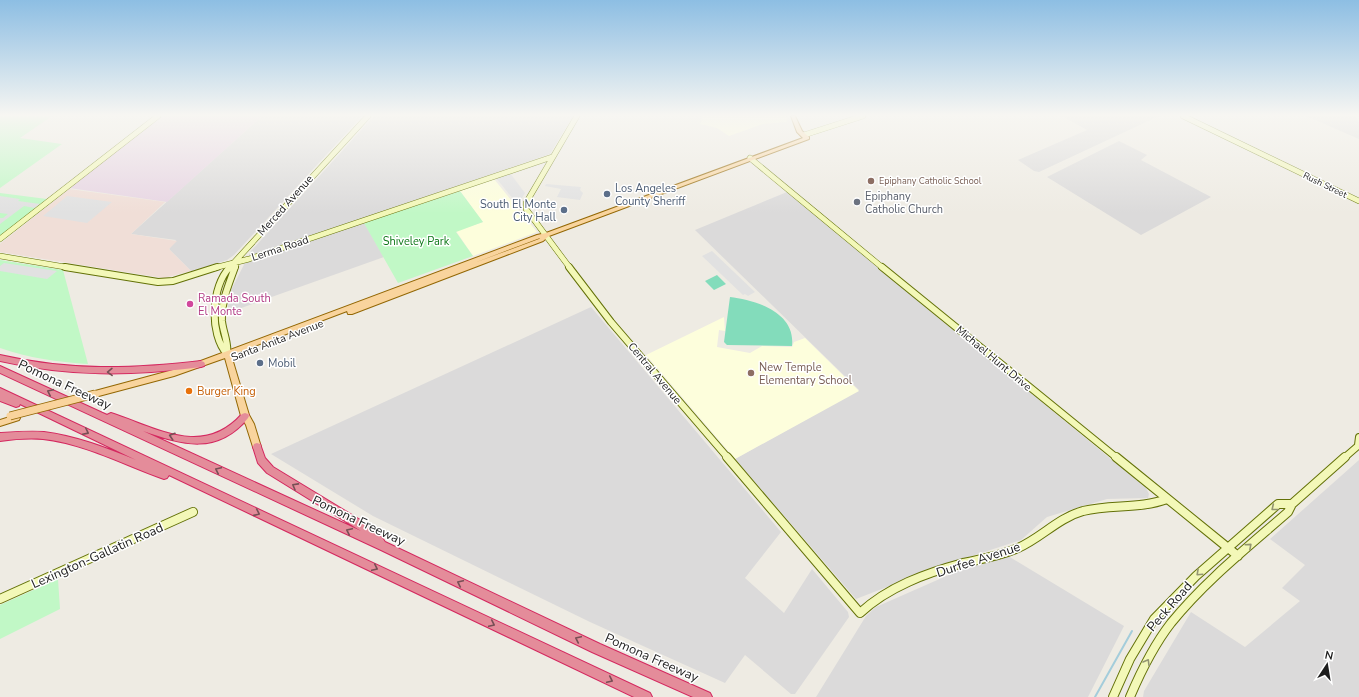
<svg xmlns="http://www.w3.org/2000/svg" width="1359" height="697" font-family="'Nunito Sans',sans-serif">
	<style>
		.residential { fill: #dbdada }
		.industrial { fill: #e7d5e3 }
		.education { fill: #fdfedc }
		.military { fill: #f0ded7 }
		.park { fill: #c1f8c6 }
		.pitch { fill: #83dcbb }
		.parking { fill: #e1e1e1 }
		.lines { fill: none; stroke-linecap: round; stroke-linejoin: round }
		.stream { stroke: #a4cddb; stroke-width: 2 }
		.secondary-far2-casing { stroke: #637107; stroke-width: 6 }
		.secondary-far1-casing { stroke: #637107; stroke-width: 8 }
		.secondary-casing { stroke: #637107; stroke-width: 10 }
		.primary-casing { stroke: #936704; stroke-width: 2 }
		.highway-casing { stroke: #d4285f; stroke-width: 2 }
		.secondary-far2 { stroke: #f3f8b8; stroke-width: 5 }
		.secondary-far1 { stroke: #f3f8b8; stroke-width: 6 }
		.secondary { stroke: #f3f8b8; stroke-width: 8 }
		.primary { fill: #f9d49d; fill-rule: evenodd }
		.highway { fill: #e48c9a; fill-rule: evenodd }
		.primary-bridge-casing { stroke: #936704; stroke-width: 9; stroke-linecap: butt }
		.primary-bridge { stroke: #f9d49d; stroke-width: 7 }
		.oneway { stroke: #774f55 }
		.oneway2 { stroke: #939572 }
		.education-dot { fill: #8d6e63; stroke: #fff; stroke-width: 1.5 }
		.service-dot { fill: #5c6f8a; stroke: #fff; stroke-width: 1.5 }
		.worship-dot { fill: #6b7280; stroke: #fff; stroke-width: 1.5 }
		.hotel-dot { fill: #d1479c; stroke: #fff; stroke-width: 1.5 }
		.food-dot { fill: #e8710a; stroke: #fff; stroke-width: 1.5 }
		.labels { text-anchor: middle; stroke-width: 3; stroke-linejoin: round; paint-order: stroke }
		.far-education-label { font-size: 9px; fill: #785e54; stroke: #fff; text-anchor: start }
		.far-street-label { font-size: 9px; fill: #1d1d1d; stroke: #fff }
		.service-label { font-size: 11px; fill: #4e5e75; stroke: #fff; text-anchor: start }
		.worship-label { font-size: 11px; fill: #5b616d; stroke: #fff; text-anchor: start }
		.street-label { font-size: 11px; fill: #1d1d1d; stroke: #fff }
		.park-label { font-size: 11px; fill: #0e7819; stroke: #fff }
		.hotel-label { font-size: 11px; fill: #b23c85; stroke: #fff; text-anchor: start }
		.education-label { font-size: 11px; fill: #785e54; stroke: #fff; text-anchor: start }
		.food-label { font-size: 11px; fill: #c56008; stroke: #fff; text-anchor: start }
		.near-street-label { font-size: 13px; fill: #1d1d1d; stroke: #fff }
	</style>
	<rect width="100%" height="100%" fill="#eeebe3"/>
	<path class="residential" d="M262,116H362L234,255L227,260L192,272L169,249L176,240L131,234Z
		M374,116H573L550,154L362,219L384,257L227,313L230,292L251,251Z
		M1062,116H1159L1039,172L1034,171L1018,160L1087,130Z
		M1306,116H1354L1359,122V139Z
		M1119,141L1147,155L1141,160L1211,197L1141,235L1047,177Z
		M787,192L1146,488L1149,494L1148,498L1107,499L1047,517L1021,540L941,566L856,599L735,459L859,390L695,230Z
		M591,307L781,532L745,578L784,613L812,569L848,612L849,617L795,694H791L745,655L725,683L590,622L373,516L271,454Z
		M1359,460V697H1143L1144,691L1191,612L1245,647L1300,601L1282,588L1305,565L1270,539Z
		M1008,556L1124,626L1088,697H816L866,616L876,607L960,570Z"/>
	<path class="industrial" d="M161,116H262L167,202L69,188Z"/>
	<path class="education" d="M703,116H786L787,122L763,124L729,136L717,128L700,124Z
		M494,179L537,232L473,256L456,231L483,222L460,191Z
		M724,317L725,331L719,330L717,347L750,353L762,346L792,347L794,342L805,338L859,391L735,459L646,355Z"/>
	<path class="military" d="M69,189L165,202L131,234L177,241L169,249L191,271L164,278L0,252V244Z"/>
	<path class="park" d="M0,116H52L20,138L62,144L0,188Z
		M460,191L483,222L456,232L473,256L398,283L364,223Z
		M0,193L47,199L0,236Z
		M0,260L63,270L88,364C57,362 29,358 0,348Z
		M58,579L60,609L0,639V605Z"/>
	<path class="pitch" d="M717,275L726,284L714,290L705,281Z
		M730,297C755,300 796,312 792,346L727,345L724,342Z"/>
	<path class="parking" d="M510,173L525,193L518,205L496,178Z
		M546,184L581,187L580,190L583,193L580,200L557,197L561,189L545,186Z
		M0,196L20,199L18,201L40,204L35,208L24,206L0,224V218H3L8,214L0,213Z
		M67,196L112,202L87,223L43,216Z
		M712,251L755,292L748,296L745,294L743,295L702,256Z
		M4,263L57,271L47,279L0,271V266Z"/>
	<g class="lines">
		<path class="stream" d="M1095,697L1132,631"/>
		<defs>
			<path id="secondary-far2" d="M1183,116L1359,201
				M804,135L863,116
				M750,158L883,268
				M0,239L158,116
				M0,256L71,268
				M214,268L249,259L552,157
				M229,268L368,116
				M235,268L237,262
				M570,268L526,209V203L577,116"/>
			<path id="secondary-far1" d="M65,267L158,282L173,281L217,267
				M230,267C211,286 209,334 227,354C229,343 223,332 222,321C221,301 229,284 235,267
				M569,267L611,322L728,458
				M882,267L1117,458
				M1358,445L1359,437
				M1344,458L1359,445"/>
			<path id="secondary" d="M727,457L860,613C888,587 926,573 963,563C981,559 1000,556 1018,548C1041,538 1058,518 1083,511C1111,504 1140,509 1167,499
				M1116,457L1238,556
				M0,599L193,512
				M1113,697L1130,659L1154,619L1196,576L1278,504H1292
				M1130,697C1141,671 1154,645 1171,623C1205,581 1248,547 1288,512L1292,504L1345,457"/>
			<path id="primary" d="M791,116H795L802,131L809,137V139L549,236L543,241L352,314H348L347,311L231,355L249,415L254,424L261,447L260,449L257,450L254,449L253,447L246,425L241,416L225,358L174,376L95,397L92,396L91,394L92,392L95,391L173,370L198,362L537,235L546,233L803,138L797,132ZM540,238L539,239L474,263Z
				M16,415L19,416L20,418L19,420L0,426V420Z"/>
			<path id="highway" d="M0,355C70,371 131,369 201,361L204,362L205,364L204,366L201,367C131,376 70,377 0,361Z
				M0,366L107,415L111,413C157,428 203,458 242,414L245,413L248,414L249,416L248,418C217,455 183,445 143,431L361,531L267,473L258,463L253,447L254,444L257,443L260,444L265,458L273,467L365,523L383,539L385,542L600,644L710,693L712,697H693L592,652L381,550L0,373Z
				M0,388L650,693L652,697H634L169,475L167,478L164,479C124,465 86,444 43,439C29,438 14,439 0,441V433C15,432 29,431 44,432C76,436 107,448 136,460L20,404L19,406L16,407L0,401Z"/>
		</defs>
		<use href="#secondary-far2" class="secondary-far2-casing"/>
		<use href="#secondary-far1" class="secondary-far1-casing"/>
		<use href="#secondary" class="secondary-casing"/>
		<use href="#primary" class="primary-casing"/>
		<use href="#highway" class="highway-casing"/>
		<use href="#secondary-far2" class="secondary-far2"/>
		<use href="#secondary-far1" class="secondary-far1"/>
		<use href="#secondary" class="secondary"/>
		<use href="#primary" class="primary"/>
		<use href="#highway" class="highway"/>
		<defs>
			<path id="primary-bridge" d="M10,416L95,394"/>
		</defs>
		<use href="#primary-bridge" class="primary-bridge-casing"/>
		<use href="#primary-bridge" class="primary-bridge"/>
	</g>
	<defs><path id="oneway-chevron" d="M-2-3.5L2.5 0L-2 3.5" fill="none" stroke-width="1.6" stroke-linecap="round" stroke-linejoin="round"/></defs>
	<g class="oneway">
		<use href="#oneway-chevron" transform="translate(110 372) rotate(179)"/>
		<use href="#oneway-chevron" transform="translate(50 392) rotate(-155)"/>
		<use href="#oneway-chevron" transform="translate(86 432) rotate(26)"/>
		<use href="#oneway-chevron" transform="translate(172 436) rotate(-162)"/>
		<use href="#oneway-chevron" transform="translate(218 470) rotate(-155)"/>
		<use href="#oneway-chevron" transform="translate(295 486) rotate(-151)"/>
		<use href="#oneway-chevron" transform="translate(257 513) rotate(24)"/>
		<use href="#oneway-chevron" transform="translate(349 531) rotate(-155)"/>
		<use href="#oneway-chevron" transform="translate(375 568) rotate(25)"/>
		<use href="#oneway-chevron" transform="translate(460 583) rotate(-155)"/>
		<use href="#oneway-chevron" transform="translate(492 624) rotate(25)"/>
		<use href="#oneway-chevron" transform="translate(578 639) rotate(-155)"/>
		<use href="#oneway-chevron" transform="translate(610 680) rotate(25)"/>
	</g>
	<g class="oneway2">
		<use href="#oneway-chevron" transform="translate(1274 508) rotate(141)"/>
		<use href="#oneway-chevron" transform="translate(1249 546) rotate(-42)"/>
		<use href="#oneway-chevron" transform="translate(1199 573) rotate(137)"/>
		<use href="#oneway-chevron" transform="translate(1147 662) rotate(-59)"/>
	</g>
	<linearGradient id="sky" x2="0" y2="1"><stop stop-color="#8dbee3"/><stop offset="0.54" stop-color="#f7f6f2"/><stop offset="1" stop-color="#f7f6f2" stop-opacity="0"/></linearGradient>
	<rect width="1359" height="213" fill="url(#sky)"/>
	<g class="education-dot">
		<circle cx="871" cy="181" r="4"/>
		<circle cx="751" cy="373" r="4"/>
	</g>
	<g class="service-dot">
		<circle cx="607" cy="194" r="4"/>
		<circle cx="564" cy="210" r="4"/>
		<circle cx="260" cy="363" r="4"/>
	</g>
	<circle class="worship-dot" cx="857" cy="202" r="4"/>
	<circle class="hotel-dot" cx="190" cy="304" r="4"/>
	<circle class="food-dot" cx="189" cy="391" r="4"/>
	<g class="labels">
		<g class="far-education-label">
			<text x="879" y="184">Epiphany Catholic School</text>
		</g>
		<g class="far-street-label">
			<text transform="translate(1325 185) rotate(26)" y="3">Rush Street</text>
		</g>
		<g class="service-label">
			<text x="615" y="192">Los Angeles<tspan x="615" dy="13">County Sheriff</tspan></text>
			<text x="556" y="208" text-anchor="end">South El Monte<tspan x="556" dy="13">City Hall</tspan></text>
			<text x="268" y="367">Mobil</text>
		</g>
		<g class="worship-label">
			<text x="865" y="200">Epiphany<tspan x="865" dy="13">Catholic Church</tspan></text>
		</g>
		<g class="street-label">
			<text transform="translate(285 205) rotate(-48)" y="4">Merced Avenue</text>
			<text transform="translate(280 248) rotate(-18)" y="4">Lerma Road</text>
			<text transform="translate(277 340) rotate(-21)" y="4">Santa Anita Avenue</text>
			<text transform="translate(994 358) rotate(40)" y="4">Michael Hunt Drive</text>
			<text transform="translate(655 373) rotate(50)" y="4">Central Avenue</text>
		</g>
		<g class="park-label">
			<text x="416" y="245">Shiveley Park</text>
		</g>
		<g class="hotel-label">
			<text x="198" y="302">Ramada South<tspan x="198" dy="13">El Monte</tspan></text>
		</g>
		<g class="education-label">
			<text x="759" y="371">New Temple<tspan x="759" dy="13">Elementary School</tspan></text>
		</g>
		<g class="food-label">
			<text x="197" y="395">Burger King</text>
		</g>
		<g class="near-street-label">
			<text transform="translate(65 384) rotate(25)" y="5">Pomona Freeway</text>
			<text transform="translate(359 520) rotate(25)" y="5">Pomona Freeway</text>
			<text transform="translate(97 555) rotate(-24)" y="5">Lexington-Gallatin Road</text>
			<text transform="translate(978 559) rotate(-18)" y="5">Durfee Avenue</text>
			<text transform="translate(1169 606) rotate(-49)" y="5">Peck Road</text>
			<text transform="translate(652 657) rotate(24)" y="5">Pomona Freeway</text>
		</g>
	</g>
	<g transform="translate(1327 665) rotate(12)" stroke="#ffffff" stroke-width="3" paint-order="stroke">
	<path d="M0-3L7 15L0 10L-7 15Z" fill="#1d1d1d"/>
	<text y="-6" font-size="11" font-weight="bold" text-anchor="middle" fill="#1d1d1d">N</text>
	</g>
</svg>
